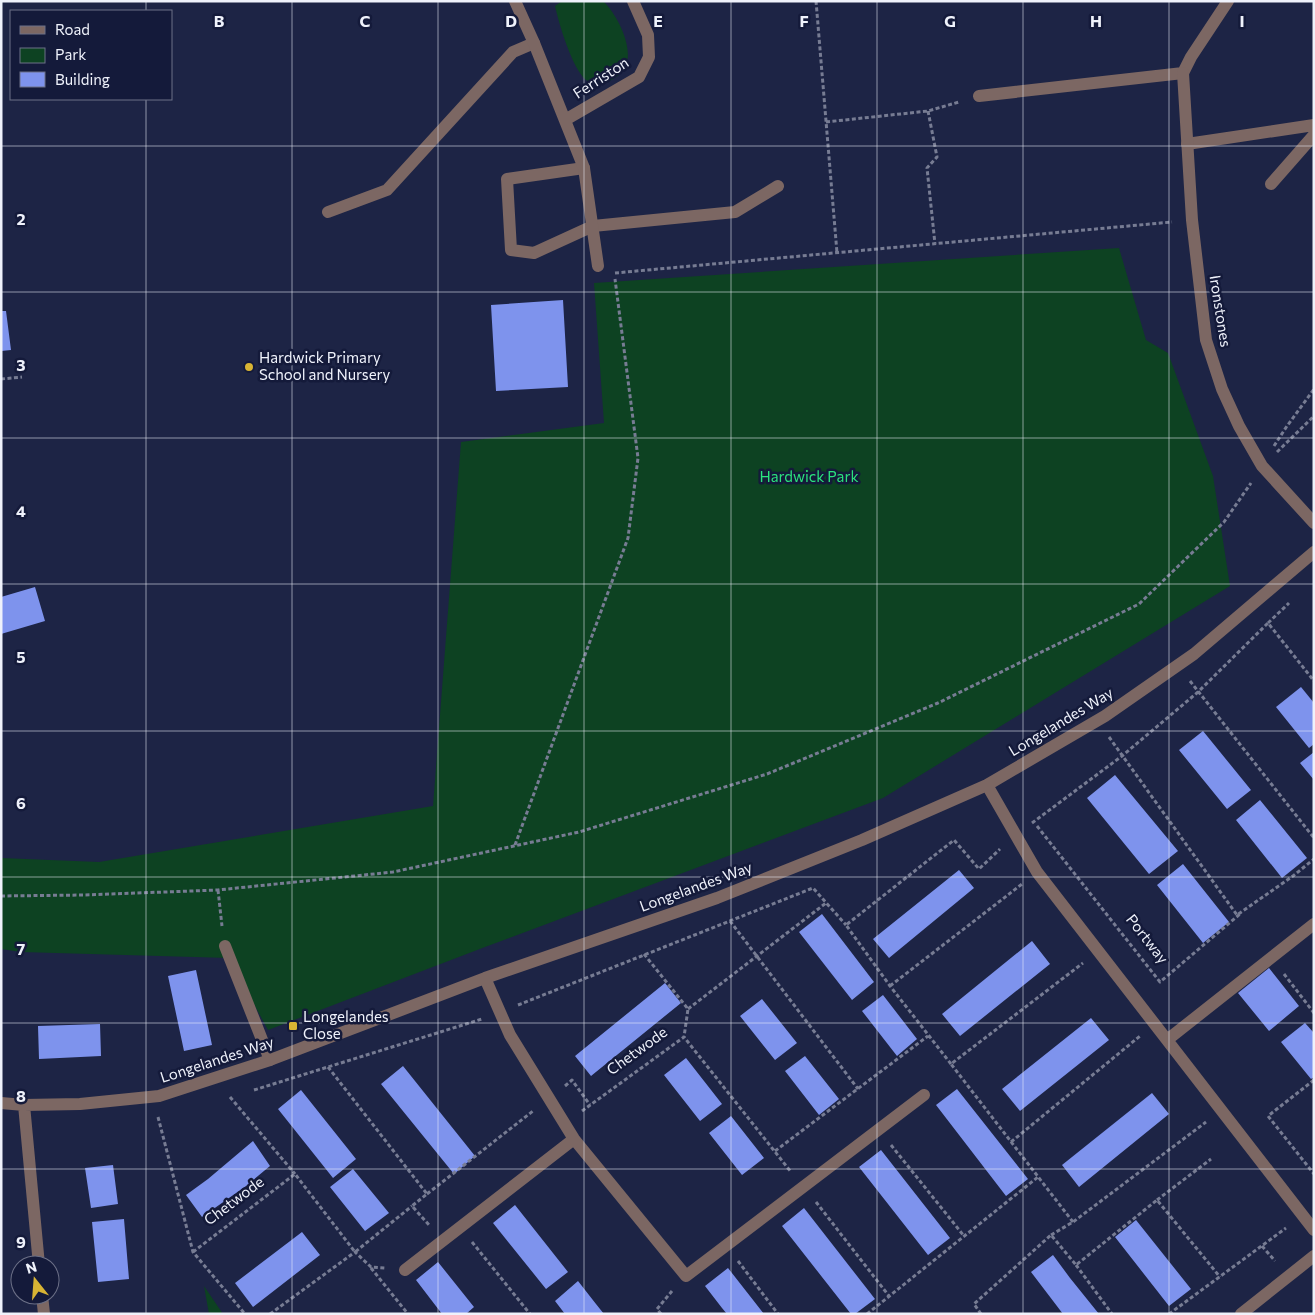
<svg xmlns="http://www.w3.org/2000/svg" width="1315" height="1315" font-family="Commissioner,sans-serif">
	<style>
		.green { fill: #0d4222 }
		.building { fill: #7e93ed }
		.lines { fill: none; stroke-linecap: round; stroke-linejoin: round }
		.path { stroke: #777c93; stroke-width: 3; stroke-dasharray: 4 2.5; stroke-linecap: butt }
		.service { stroke: #7c6763; stroke-width: 12 }
		.minor { stroke: #7c6763; stroke-width: 12 }
		.grid { fill: none; stroke: #eff2fb; stroke-width: 1; stroke-opacity: 0.55 }
		.poi-dot { fill: #d8b434; stroke: #141a3a; stroke-width: 2 }
		.labels { text-anchor: middle; stroke-width: 5; stroke-linejoin: round; paint-order: stroke }
		.street-label { font-size: 15px; fill: #eff2fb; stroke: #141a3a }
		.poi-label { font-size: 15px; fill: #eff2fb; stroke: #141a3a; text-anchor: start }
		.park-label { font-size: 15px; fill: #2be27d; stroke: #141a3a }
		.grid-label { font-size: 16px; text-anchor: middle; font-weight: bold; fill: #eff2fb; stroke: #141a3a; stroke-width: 5; stroke-linejoin: round; paint-order: stroke }
	</style>
	<rect width="100%" height="100%" fill="#1d2445"/>
	<path class="green" d="M562,1H603C617,14 635,49 625,67C621,75 615,78 608,82C602,85 592,84 586,80C572,68 559,24 555,6Z
		M1119,248L1146,340L1168,353L1213,476L1230,586L883,798L485,947L268,1030L229,958L21,952L1,949V858L99,862L433,806L461,442L604,423L594,283Z
		M204,1286L223,1314H209Z"/>
	<path class="building" d="M563,300L568,387L496,391L491,305Z
		M1,311H6L11,350L1,351Z
		M35,587L45,621L1,634V597Z
		M1301,687L1314,703V744L1309,748L1276,707Z
		M1203,731L1251,790L1227,809L1179,750Z
		M1314,752V780L1300,763Z
		M1115,775L1178,851L1149,874L1087,798Z
		M1260,800L1307,858L1282,878L1236,820Z
		M1183,864L1229,922L1203,943L1157,885Z
		M959,870L974,888L889,958L873,939Z
		M822,914L874,982L852,1000L799,932Z
		M1032,941L1050,964L960,1036L942,1014Z
		M1269,968L1299,1006L1269,1031L1238,993Z
		M196,970L212,1045L184,1051L168,976Z
		M665,983L681,1003L591,1076L575,1056Z
		M883,995L917,1039L897,1056L862,1011Z
		M762,999L797,1043L775,1060L740,1016Z
		M1091,1018L1109,1040L1020,1111L1002,1089Z
		M1305,1023L1314,1033V1077L1311,1079L1281,1042Z
		M100,1024L101,1056L39,1059L38,1026Z
		M805,1056L839,1099L819,1115L785,1071Z
		M686,1058L722,1104L700,1121L664,1075Z
		M403,1066L475,1156L454,1174L381,1084Z
		M957,1089L1028,1179L1006,1196L936,1105Z
		M301,1090L356,1159L333,1178L278,1109Z
		M1152,1093L1169,1114L1079,1187L1062,1165Z
		M731,1116L764,1158L742,1175L709,1133Z
		M253,1141L270,1166L246,1186L202,1217L186,1195L208,1179Z
		M881,1150L950,1238L928,1255L859,1167Z
		M113,1165L118,1204L91,1208L85,1168Z
		M353,1169L389,1213L365,1231L330,1187Z
		M515,1205L568,1272L546,1289L493,1223Z
		M804,1208L875,1299L855,1314H851L782,1226Z
		M124,1219L129,1279L98,1282L92,1222Z
		M1136,1220L1191,1289L1169,1306L1115,1237Z
		M302,1232L320,1255L253,1307L235,1283Z
		M1053,1255L1070,1278L1099,1314H1063L1031,1272Z
		M438,1262L474,1307L466,1314H442L416,1280Z
		M728,1268L764,1314H727L722,1308L705,1286Z
		M578,1281L596,1304L604,1314H565L555,1301Z"/>
	<g class="lines">
		<path class="path" d="M816,1L837,253
			M928,111L937,157L927,168L935,244
			M826,122L928,111L959,102
			M615,273L1172,222
			M1,379L22,377
			M1274,446L1287,426L1314,389
			M1277,452L1314,416
			M1268,623L1289,603
			M1190,681L1314,838
			M1109,737L1237,915L1293,876L1314,859
			M1032,823L1122,756L1198,692L1268,623L1314,681
			M1037,826L1160,982L1240,914
			M515,845L628,538L638,458L615,279
			M218,890L222,926
			M1,896L84,895L218,890L393,872L579,832L767,774L938,703L1139,604L1224,522L1251,483
			M730,921L858,1089
			M644,954L688,1009L684,1037
			M1284,974L1314,1013
			M890,986L1022,884
			M518,1005L813,888L846,925
			M688,1009L826,903
			M951,1064L890,986L846,925L954,840L979,869L1000,849
			M328,1067L427,1194L412,1206L429,1225
			M1314,1080L1268,1116L1314,1174
			M565,1086L572,1080L590,1105
			M254,1090L482,1019
			M230,1097L295,1174
			M582,1111L684,1037L791,1172
			M158,1117L193,1252L245,1314
			M1011,1142L1140,1036
			M891,1145L964,1236
			M775,1151L928,1036
			M427,1194L533,1111
			M1157,1200L1211,1159
			M816,1202L889,1296
			M1073,1222L951,1064L1083,963
			M1051,1235L1073,1222L1206,1122
			M472,1242L530,1314
			M1262,1246L1275,1261
			M193,1252L295,1174L355,1252L412,1206
			M738,1261L778,1314
			M1076,1265L1112,1314
			M371,1268L408,1314
			M270,1314L355,1252L371,1267L385,1268
			M661,1314L657,1309L672,1291
			M867,1314L1038,1177
			M981,1314L974,1304L1051,1235L1076,1265L1157,1200L1220,1277
			M1169,1314L1286,1228"/>
		<path class="service" d="M979,96L1183,73L1191,57L1228,1
			M1187,144L1314,125
			M584,168L507,179L511,250L534,253L593,226L735,212L778,186
			M1271,184L1314,135
			M328,212L387,190L513,52L534,43
			M225,946L270,1060"/>
		<path class="minor" d="M515,1L534,43L584,168L598,266
			M1183,73L1192,220L1206,340L1222,389L1239,426L1262,466L1314,523
			M565,120L639,77L649,57L648,35L633,1
			M987,785L1037,872L1314,1230
			M485,978L510,1035L574,1139L686,1276L924,1095
			M1167,1040L1314,924
			M1,1103L24,1105L80,1104L159,1096L270,1060L485,978L717,898L862,840L987,785L1105,716L1194,654L1314,552
			M24,1105L39,1265
			M405,1270L574,1139
			M42,1295L44,1314
			M1241,1314L1314,1256"/>
	</g>
	<path class="grid" d="M146,1V11M292,1V1314M438,1V1314M584,1V1314M731,1V1314M877,1V1314M1023,1V1314M1169,1V1314M146,99V1314M1,146H1314M1,292H1314M1,438H1314M1,584H1314M1,731H1314M1,877H1314M1,1023H1314M1,1169H1314"/>
	<g class="poi-dot">
		<circle cx="249" cy="367" r="5"/>
		<rect x="288" y="1021" width="10" height="10" rx="2.5"/>
	</g>
	<g class="labels">
		<g class="street-label">
			<text transform="translate(601 78) rotate(-33)" y="5">Ferriston</text>
			<text transform="translate(1220 311) rotate(81)" y="5">Ironstones</text>
			<text transform="translate(1061 722) rotate(-31)" y="5">Longelandes Way</text>
			<text transform="translate(696 887) rotate(-20)" y="5">Longelandes Way</text>
			<text transform="translate(1147 939) rotate(52)" y="5">Portway</text>
			<text transform="translate(637 1051) rotate(-36)" y="5">Chetwode</text>
			<text transform="translate(217 1060) rotate(-18)" y="5">Longelandes Way</text>
			<text transform="translate(234 1201) rotate(-37)" y="5">Chetwode</text>
		</g>
		<g class="poi-label">
			<text x="259" y="363">Hardwick Primary<tspan x="259" dy="17">School and Nursery</tspan></text>
			<text x="303" y="1022">Longelandes<tspan x="303" dy="17">Close</tspan></text>
		</g>
		<g class="park-label">
			<text x="809" y="482">Hardwick Park</text>
		</g>
	</g>
	<g class="grid-label">
		<text x="219" y="27">B</text>
		<text x="365" y="27">C</text>
		<text x="511" y="27">D</text>
		<text x="658" y="27">E</text>
		<text x="804" y="27">F</text>
		<text x="950" y="27">G</text>
		<text x="1096" y="27">H</text>
		<text x="1242" y="27">I</text>
		<text x="21" y="225">2</text>
		<text x="21" y="371">3</text>
		<text x="21" y="517">4</text>
		<text x="21" y="663">5</text>
		<text x="21" y="809">6</text>
		<text x="21" y="955">7</text>
		<text x="21" y="1102">8</text>
		<text x="21" y="1248">9</text>
	</g>
	<rect width="1315" height="1315" fill="none" stroke="#eff2fb" stroke-width="5"/>
	<rect x="10" y="10" width="162" height="90" fill="#141a3a" stroke="#6c7087"/>
	<rect x="20" y="26" width="25" height="8" fill="#7c6763" stroke="#6c7087"/>
	<text x="55" y="35" font-size="15" fill="#eff2fb">Road</text>
	<rect x="20" y="48" width="25" height="15" fill="#0d4222" stroke="#6c7087"/>
	<text x="55" y="60" font-size="15" fill="#eff2fb">Park</text>
	<rect x="20" y="72" width="25" height="15" fill="#7e93ed" stroke="#6c7087"/>
	<text x="55" y="85" font-size="15" fill="#eff2fb">Building</text>
	<g transform="translate(35 1280) rotate(343)"><circle r="24" fill="#141a3a" stroke="#6c7087"/>
	<path d="M0-4L9 19L0 12L-9 19Z" fill="#d8b434"/>
	<text y="-8" font-size="14" font-weight="bold" text-anchor="middle" fill="#eff2fb">N</text>
	</g>
</svg>
